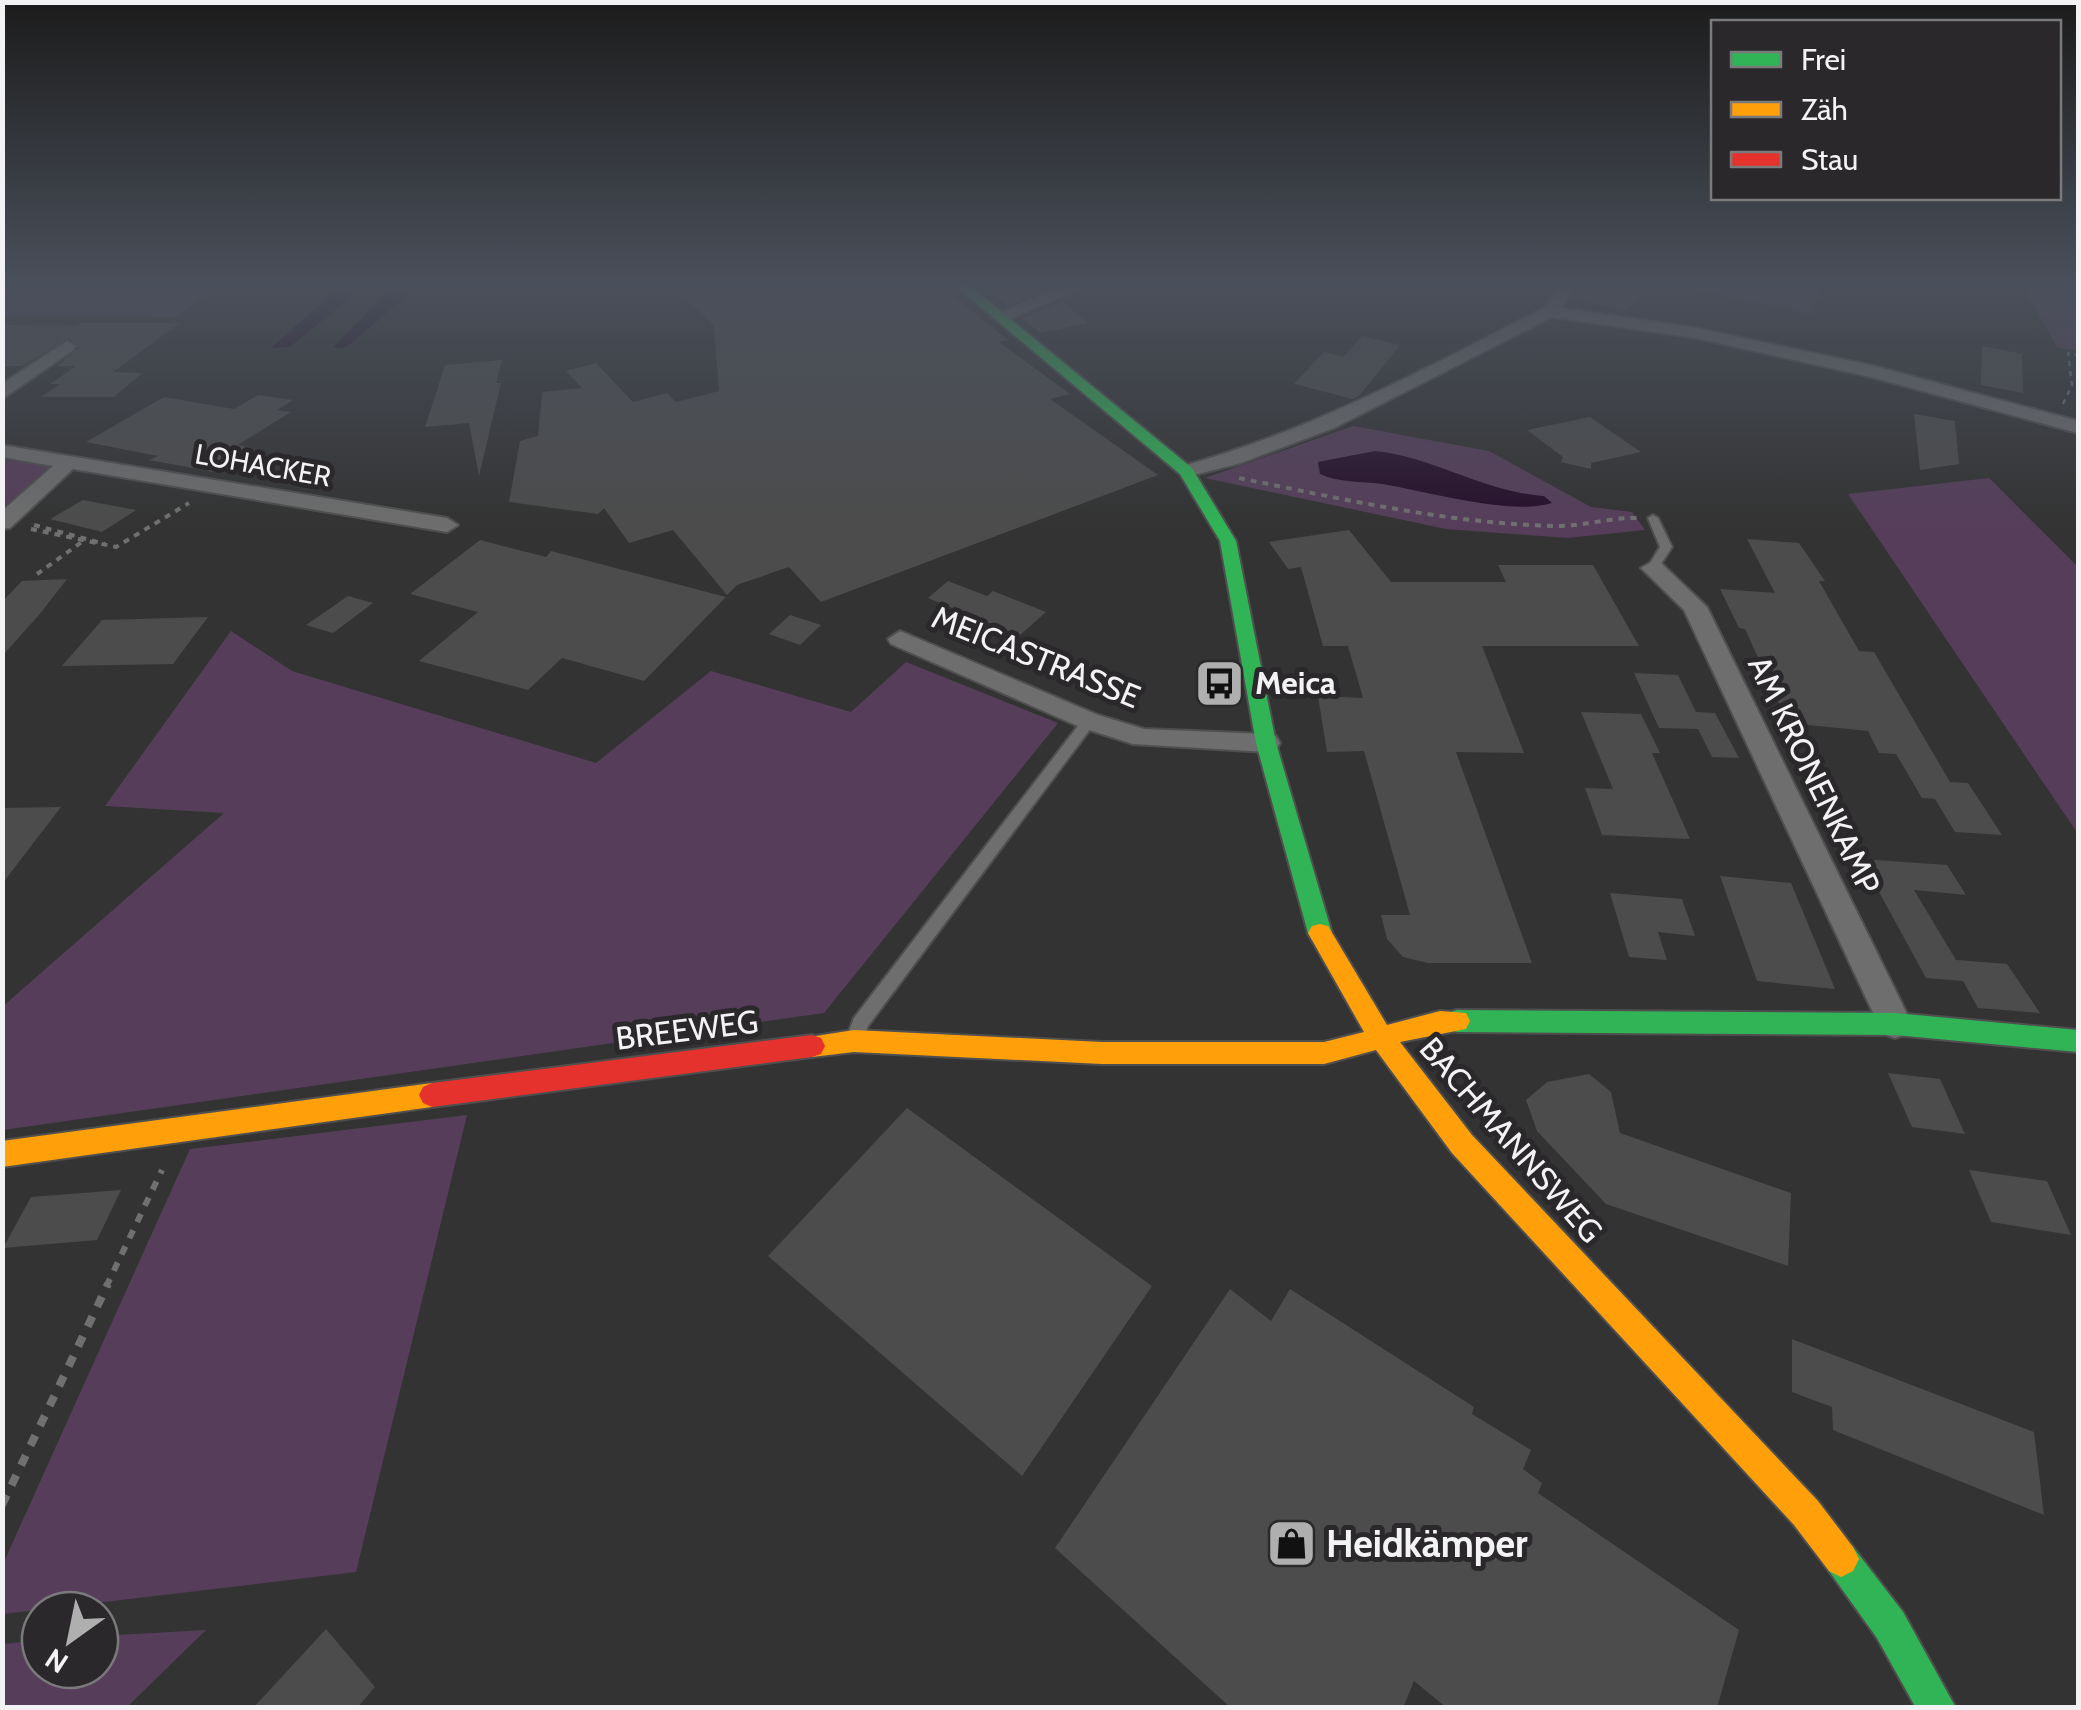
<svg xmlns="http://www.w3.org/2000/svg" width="2081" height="1710" font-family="Cabin,sans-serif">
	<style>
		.green { fill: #563e5a }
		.water { fill: #260f2a }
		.building { fill: #4c4c4c }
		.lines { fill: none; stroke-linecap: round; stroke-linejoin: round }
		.lane-casing { stroke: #4f4f4f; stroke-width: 4 }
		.street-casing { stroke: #4f4f4f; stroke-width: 4 }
		.fast-casing { stroke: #4f4f4f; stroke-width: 4 }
		.slow-casing { stroke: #4f4f4f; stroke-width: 4 }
		.jam-casing { stroke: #4f4f4f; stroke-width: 4 }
		.path-far3 { stroke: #707070; stroke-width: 2.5; stroke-dasharray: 5 5; stroke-linecap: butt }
		.path-far2 { stroke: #707070; stroke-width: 4; stroke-dasharray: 6 6; stroke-linecap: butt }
		.path-far1 { stroke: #707070; stroke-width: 6; stroke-dasharray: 9 9; stroke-linecap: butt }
		.path { stroke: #707070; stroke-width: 8; stroke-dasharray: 11 11; stroke-linecap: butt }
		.lane { fill: #6e6e6e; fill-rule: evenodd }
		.street { fill: #6e6e6e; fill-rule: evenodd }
		.fast { fill: #30b455; fill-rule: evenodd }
		.slow { fill: #ff9f0a; fill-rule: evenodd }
		.jam { fill: #e5322d; fill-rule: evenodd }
		.labels { text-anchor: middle; stroke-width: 10; stroke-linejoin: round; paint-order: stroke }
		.far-street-label { font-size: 28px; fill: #f3f2f4; stroke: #2a282a }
		.street-label { font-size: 32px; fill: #f3f2f4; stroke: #2a282a }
		.poi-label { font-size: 32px; font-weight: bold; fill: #f3f2f4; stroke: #2a282a; text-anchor: start }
		.near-poi-label { font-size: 38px; font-weight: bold; fill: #f3f2f4; stroke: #2a282a; text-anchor: start }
	</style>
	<rect width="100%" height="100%" fill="#333"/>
	<path class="green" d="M3,287H214L177,317L3,316Z
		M1688,287H1820L1811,314Z
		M2035,287H2078V351L2057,347L2025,290Z
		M1353,426L1489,451L1591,507L1632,512L1645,530L1567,538L1446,529L1205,478Z
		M3,460L57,465L3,515Z
		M1989,478L2078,567V834L1848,494Z
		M231,631L292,671L596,763L711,671L851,712L906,662L1058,723L824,1013L3,1130L2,1007L224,813L105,806Z
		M467,1115L356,1572L3,1614V1564L190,1149Z
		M206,1630L127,1707H3V1644L40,1640V1670H100V1636Z"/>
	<path class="water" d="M334,292L356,293L290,347L271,348Z
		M401,292L408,294L353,342L343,348L333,347L386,294Z
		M1375,451C1434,457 1484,492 1544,496L1552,503C1511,516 1426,491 1382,484C1360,481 1340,483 1320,474L1318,462Z"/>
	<path class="building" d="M674,287H800L811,297L850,287H942L1008,340L999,342L1070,394L1050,399L1158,475L821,602L789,567L737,585L727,595L673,530L629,543L604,508L598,514L509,502L520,441L538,436L542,392L582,388L566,371L596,363L633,402L667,393L676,402L719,391L714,326Z
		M1010,287H1045L1047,289L1007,306L990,292Z
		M1579,287H1652L1624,311L1573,297Z
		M1062,301L1088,323L1040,333L1022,318Z
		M81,323H180L113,372L142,373L114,397H41L60,384H50L76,366H57L79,348L69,338L22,366H2V325L77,326Z
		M1362,336L1400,345L1359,396L1353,399L1294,384L1324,352L1343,357Z
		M1982,346L2022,354L2023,393L1981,385Z
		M502,360L496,383H501L479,476L469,423L425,427L445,365Z
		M258,395L293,400L277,410L291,412L238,445L252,448L214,472L149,460L158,456L86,442L164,397L234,409Z
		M1914,414L1955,421L1959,464L1920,470Z
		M1590,417L1641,452L1591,463V469L1561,462L1563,457L1527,430Z
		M83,500L136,510L102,532L50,519Z
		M1349,530L1391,582H1506L1498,565H1593L1639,646H1482L1524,753L1456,752L1532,963H1428L1403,957L1387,939L1381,915H1410L1364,751L1327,752L1318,696L1363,698L1348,646H1323L1301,567L1288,569L1269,542Z
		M1747,539L1799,543L1825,581H1819L1859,651L1874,652L1950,782L1968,783L2002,835L1955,832L1935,799L1922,798L1896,754L1879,753L1868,731L1788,723L1745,629L1739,628L1720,589L1775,593Z
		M480,540L546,557L551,551L726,597L644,681L562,658L528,690L419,661L478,612L410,594Z
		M67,579L39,615L2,656V602L22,581Z
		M948,581L987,596L993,591L1046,612L1019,636L928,598Z
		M348,596L373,603L333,633L306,625Z
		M790,615L821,625L800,645L769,634Z
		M208,617L173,664L62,666L102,620Z
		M1634,673L1678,675L1696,712L1715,713L1739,758L1712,757L1698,729L1659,728Z
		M1581,712L1641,714L1660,753H1652L1690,839L1602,835L1585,788L1613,789Z
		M61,807L2,884V808Z
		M1861,859L1947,865L1966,895L1914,890L1956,960L2007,964L2040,1013L1978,1008L1963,981L1926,978Z
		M1720,876L1791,883L1835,989L1757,981Z
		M1610,893L1682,899L1695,936L1658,932L1667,960L1629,957Z
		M1888,1073L1940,1079L1965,1134L1912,1127Z
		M1589,1074L1611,1092L1620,1133L1791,1193L1788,1266L1606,1204L1537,1131L1526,1100L1547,1082Z
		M907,1108L1152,1286L1022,1476L768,1256Z
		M1969,1170L2047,1181L2071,1235L1991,1222Z
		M121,1190L97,1240L3,1248L31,1197Z
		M1230,1289L1271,1321L1290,1289L1474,1407L1472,1414L1531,1450L1523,1469L1542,1483L1538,1493L1739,1630L1717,1708H1447L1414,1681L1403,1708H1231L1055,1548Z
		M1792,1339L2034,1432L2044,1515L1833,1430L1832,1407L1792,1392Z
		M326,1629L375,1687L357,1708H253Z"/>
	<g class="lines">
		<defs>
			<path id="lane" d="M1653,515L1658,518L1672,547L1657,570L1653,571L1647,568L1660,547L1648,518Z
				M1089,717L1096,721L1094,724L868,1026L861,1044L855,1046L849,1044L846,1039L854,1018L1084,718Z"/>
			<path id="street" d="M1061,287H1085L1005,321L990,317Z
				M1559,287H1575L1561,308L1696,328L1874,366L2078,421V433L1871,377L1696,338L1552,317L1334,428L1241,463L1186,477L1176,471L1179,467C1309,432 1425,369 1544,308Z
				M67,341L76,346L73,350L2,399V384Z
				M2,445L447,518L458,525L447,532L73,469L10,528L2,529V511L53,466L2,457Z
				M1653,561L1661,563L1707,607L1912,1024L1907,1034L1895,1038L1883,1034L1684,610L1641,568Z
				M900,631L1098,715L1144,729L1266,734L1276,736L1280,743L1276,750L1266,752L1133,744L1080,727L891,644L888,639Z"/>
			<path id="fast" d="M957,287H971L1192,468L1236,541L1276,743L1332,933L1328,940H1312L1308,933L1256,743L1220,541L1180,474Z
				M1457,1010L1895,1013L2078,1030V1052L1895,1035L1457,1032L1448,1029L1444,1021L1448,1013Z
				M1841,1541L1853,1547L1903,1612L1956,1708H1916L1877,1638L1829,1571L1823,1559L1829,1547Z"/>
			<path id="slow" d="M1320,924L1328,926L1387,1025L1440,1011L1466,1013L1470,1021L1466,1029L1400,1042L1472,1135L1818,1501L1853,1547L1859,1559L1853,1571L1841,1577L1829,1571L1794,1525L1452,1153L1376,1050L1324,1064H1102L854,1052L812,1057L803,1054L799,1046L803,1038L854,1030L1102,1042H1324L1364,1032L1308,933L1312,926Z
				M432,1083L441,1087L445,1095L441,1103L432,1107L2,1167V1141Z"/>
			<path id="jam" d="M812,1035L821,1038L825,1046L821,1054L812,1057L432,1107L423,1103L419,1095L423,1087L432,1083Z"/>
		</defs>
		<use href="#lane" class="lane-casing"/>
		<use href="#street" class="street-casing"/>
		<use href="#fast" class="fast-casing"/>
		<use href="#slow" class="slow-casing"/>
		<use href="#jam" class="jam-casing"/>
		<path class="path-far3" d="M2063,404L2072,385L2068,353L2078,355"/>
		<path class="path-far2" d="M1239,478C1342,499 1447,523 1553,526C1582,527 1609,517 1638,518
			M34,525L105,544
			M31,529L116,547L189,503
			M37,574L83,541"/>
		<path class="path-far1" d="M106,1287L162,1170"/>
		<path class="path" d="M2,1505L108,1284"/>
		<use href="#lane" class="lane"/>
		<use href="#street" class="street"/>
		<use href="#fast" class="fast"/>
		<use href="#slow" class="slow"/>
		<use href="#jam" class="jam"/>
	</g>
	<linearGradient id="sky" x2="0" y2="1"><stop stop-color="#1c1c1c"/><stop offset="0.54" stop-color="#4a505b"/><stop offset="1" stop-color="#4a505b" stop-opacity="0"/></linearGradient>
	<rect width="2081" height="527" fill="url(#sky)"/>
	<defs>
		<symbol id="bus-square" viewBox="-11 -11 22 22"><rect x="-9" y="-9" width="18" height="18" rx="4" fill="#b0afb0" stroke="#2a282a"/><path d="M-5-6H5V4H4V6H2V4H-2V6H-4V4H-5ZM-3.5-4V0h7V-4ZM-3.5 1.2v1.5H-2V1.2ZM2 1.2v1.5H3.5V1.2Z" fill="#111"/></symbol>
		<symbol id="shop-square" viewBox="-11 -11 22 22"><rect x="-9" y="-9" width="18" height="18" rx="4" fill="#b0afb0" stroke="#2a282a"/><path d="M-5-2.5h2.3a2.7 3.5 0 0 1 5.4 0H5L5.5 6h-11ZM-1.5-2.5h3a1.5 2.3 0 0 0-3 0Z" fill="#111"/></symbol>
	</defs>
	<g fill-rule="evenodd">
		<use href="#bus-square" x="1192" y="656" width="55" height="55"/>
		<use href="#shop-square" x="1264" y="1516" width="55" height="55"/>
	</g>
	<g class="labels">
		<g class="far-street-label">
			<text transform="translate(263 465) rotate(10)" y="10">LOHACKER</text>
		</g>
		<g class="street-label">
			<text transform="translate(1036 657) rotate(22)" y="11">MEICASTRASSE</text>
			<text transform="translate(1814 775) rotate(64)" y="11">AM KRONENKAMP</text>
			<text transform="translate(687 1030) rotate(-7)" y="11">BREEWEG</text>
			<text transform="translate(1511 1140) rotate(49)" y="11">BACHMANNSWEG</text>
		</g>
		<g class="poi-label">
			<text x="1255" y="694">Meica</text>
		</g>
		<g class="near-poi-label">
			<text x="1326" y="1557">Heidkämper</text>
		</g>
	</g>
	<rect width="2081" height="1710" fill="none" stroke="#f3f2f4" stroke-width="10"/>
	<rect x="1711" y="20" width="350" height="180" fill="#2a282a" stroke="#7a797b" stroke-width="2.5"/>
	<rect x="1731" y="52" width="50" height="15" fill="#30b455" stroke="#7a797b" stroke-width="2.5"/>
	<text x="1801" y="70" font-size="30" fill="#f3f2f4">Frei</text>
	<rect x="1731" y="102" width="50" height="15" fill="#ff9f0a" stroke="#7a797b" stroke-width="2.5"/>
	<text x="1801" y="120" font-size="30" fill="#f3f2f4">Zäh</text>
	<rect x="1731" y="152" width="50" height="15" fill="#e5322d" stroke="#7a797b" stroke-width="2.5"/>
	<text x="1801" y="170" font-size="30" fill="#f3f2f4">Stau</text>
	<g transform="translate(70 1640) rotate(213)"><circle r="48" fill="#2a282a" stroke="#7a797b" stroke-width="2.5"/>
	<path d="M0-8L18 38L0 25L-18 38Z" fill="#b0afb0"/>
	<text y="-15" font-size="28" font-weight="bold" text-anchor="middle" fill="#f3f2f4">N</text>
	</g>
</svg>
